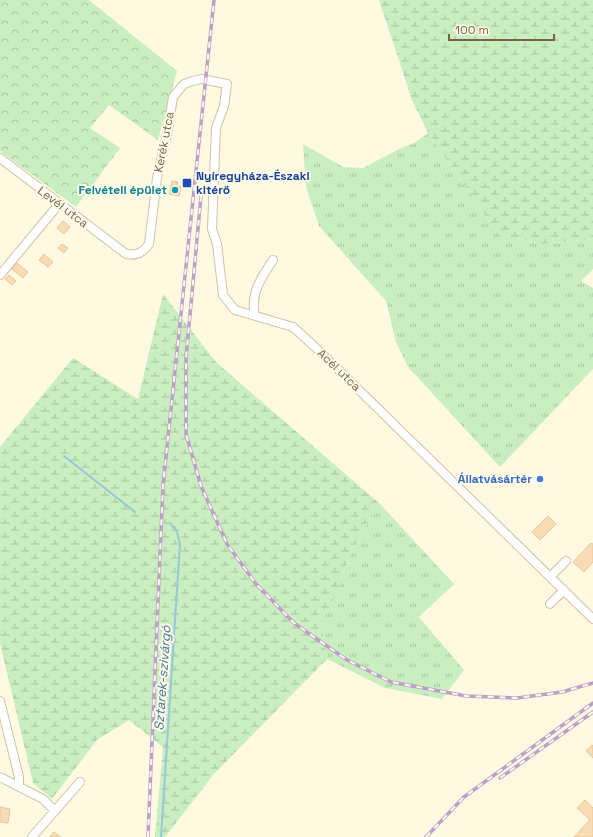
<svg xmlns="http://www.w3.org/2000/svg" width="593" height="837" font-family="'Space Grotesk',sans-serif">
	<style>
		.grass { fill: url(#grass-tufts) }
		.forest { fill: url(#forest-crowns) }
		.wetland { fill: url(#wetland-marsh) }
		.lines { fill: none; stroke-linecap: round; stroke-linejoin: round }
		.stream { stroke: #99c6dd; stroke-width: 2 }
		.building { fill: #f7dcb6; stroke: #ebc695 }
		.minor-casing { stroke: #d1c1a7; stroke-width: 10 }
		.minor { stroke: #fff; stroke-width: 8 }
		.rail-casing { stroke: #be9fc9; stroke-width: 3.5 }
		.rail { stroke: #fffbea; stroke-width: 2; stroke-dasharray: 6; stroke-linecap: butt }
		.transit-dot { fill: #1a4fb4; stroke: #fffbea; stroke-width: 1.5 }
		.culture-dot { fill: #0f9aa8; stroke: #fffbea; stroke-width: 1.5 }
		.shop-dot { fill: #3f7fe0; stroke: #fffbea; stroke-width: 1.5 }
		.labels { text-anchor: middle; stroke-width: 4; stroke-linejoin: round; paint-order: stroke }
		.street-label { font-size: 12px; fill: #796145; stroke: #fffbea }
		.transit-label { font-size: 12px; font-weight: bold; fill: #164399; stroke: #fffbea; text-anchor: start }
		.culture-label { font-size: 12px; font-weight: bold; fill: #0d838f; stroke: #fffbea; text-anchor: end }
		.shop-label { font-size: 12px; font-weight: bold; fill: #366cbe; stroke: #fffbea; text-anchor: end }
		.water-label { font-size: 13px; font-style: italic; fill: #3f7896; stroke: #fffbea }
	</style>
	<defs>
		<pattern id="grass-tufts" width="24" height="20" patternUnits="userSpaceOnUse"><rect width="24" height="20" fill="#c9eebf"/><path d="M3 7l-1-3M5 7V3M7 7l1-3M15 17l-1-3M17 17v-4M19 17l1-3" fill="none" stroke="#a8c49d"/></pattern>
		<pattern id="forest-crowns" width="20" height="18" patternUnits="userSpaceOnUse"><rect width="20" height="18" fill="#c9eebf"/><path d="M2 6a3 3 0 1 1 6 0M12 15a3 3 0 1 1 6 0" fill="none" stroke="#a8c49d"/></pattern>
		<pattern id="wetland-marsh" width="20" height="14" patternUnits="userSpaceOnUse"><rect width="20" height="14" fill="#c9eebf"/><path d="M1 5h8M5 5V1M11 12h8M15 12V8" fill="none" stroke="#a8c49d"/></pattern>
	</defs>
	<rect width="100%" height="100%" fill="#fff9e2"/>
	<path class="grass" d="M428,133L498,234L542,244L593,239V269L581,281L593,288V369L500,467L408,367L396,342L386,301L319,226L306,187L303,144L343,167L363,168L399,149L414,143Z
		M380,504L454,584L419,617L464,670L442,699L385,688L327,659L321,619L333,602L347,562L356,543Z"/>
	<path class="forest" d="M0,0H89L177,71L158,140L109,105L90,128L120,148L76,207L0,151Z"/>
	<path class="wetland" d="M379,0H593V239L542,244L498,234L428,133L412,100Z
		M163,294L216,362L380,504L356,543L347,562L333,602L321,619L327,659L214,774L165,837H155L163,747L129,720L97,740L52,799L33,783L0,643V447L73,358L138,399Z"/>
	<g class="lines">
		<path class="stream" d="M64,456L135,512
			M161,837L180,544L177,532L170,523"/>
	</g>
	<path class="building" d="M172,181L178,182L177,186L181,187L179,196L169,194Z
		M63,221L70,227L64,234L57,228Z
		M62,244L68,248L64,253L58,248Z
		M44,254L53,262L48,267L39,260Z
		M17,263L28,272L23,278L12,269Z
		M9,275L16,281L12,285L5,279Z
		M548,516L556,524L540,540L532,532Z
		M591,543L593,544V562L584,572L573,562Z
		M592,745L593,746V758L586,751Z
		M585,800L593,808V837H574L590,820L577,808Z
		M0,807L10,809L8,823L0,822Z
		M54,832L61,837H50Z"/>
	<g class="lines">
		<defs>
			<path id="minor" d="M0,158L126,254C137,256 142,253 149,244L157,178L168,129L173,97L184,84L193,81L201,79L227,84L224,106L216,128L212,229L217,244L223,295L235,310L293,327L314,346L593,619
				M0,275L59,204
				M255,316C250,293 261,278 273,260
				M550,577L566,561
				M550,604L564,590
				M0,701L19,777V786
				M0,777L43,799L54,810
				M32,837L80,782"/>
		</defs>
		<use href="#minor" class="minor-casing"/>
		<use href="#minor" class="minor"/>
		<defs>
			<path id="rail" d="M201,196L186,358V434L201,486L227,544L256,584L294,623L347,660L391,682L466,696L517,698L562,692L593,683
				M500,778L593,712
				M148,837L163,485L214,0
				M426,837L464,797L593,703"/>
		</defs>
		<use href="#rail" class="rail-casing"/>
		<use href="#rail" class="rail"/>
	</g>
	<rect class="transit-dot" x="182" y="178" width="10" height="10" rx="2"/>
	<circle class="culture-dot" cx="175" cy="190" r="4"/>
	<circle class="shop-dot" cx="540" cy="479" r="4"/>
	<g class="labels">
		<g class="street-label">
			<text transform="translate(164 142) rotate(-79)" y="4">Kerék utca</text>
			<text transform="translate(63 207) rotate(37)" y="4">Levél utca</text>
			<text transform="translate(339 370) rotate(44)" y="4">Acél utca</text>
		</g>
		<g class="transit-label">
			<text x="196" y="180">Nyíregyháza-Északi<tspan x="196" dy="14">kitérő</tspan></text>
		</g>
		<g class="culture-label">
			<text x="167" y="194">Felvételi épület</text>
		</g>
		<g class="shop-label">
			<text x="532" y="483">Állatvásártér</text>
		</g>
		<g class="water-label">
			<text transform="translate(162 678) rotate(-86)" y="5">Sztarek-szivárgó</text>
		</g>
	</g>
	<path d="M449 34v6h105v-6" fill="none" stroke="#796145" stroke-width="2"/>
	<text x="455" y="34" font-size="12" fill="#796145" stroke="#fffbea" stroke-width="3" paint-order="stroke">100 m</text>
</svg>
